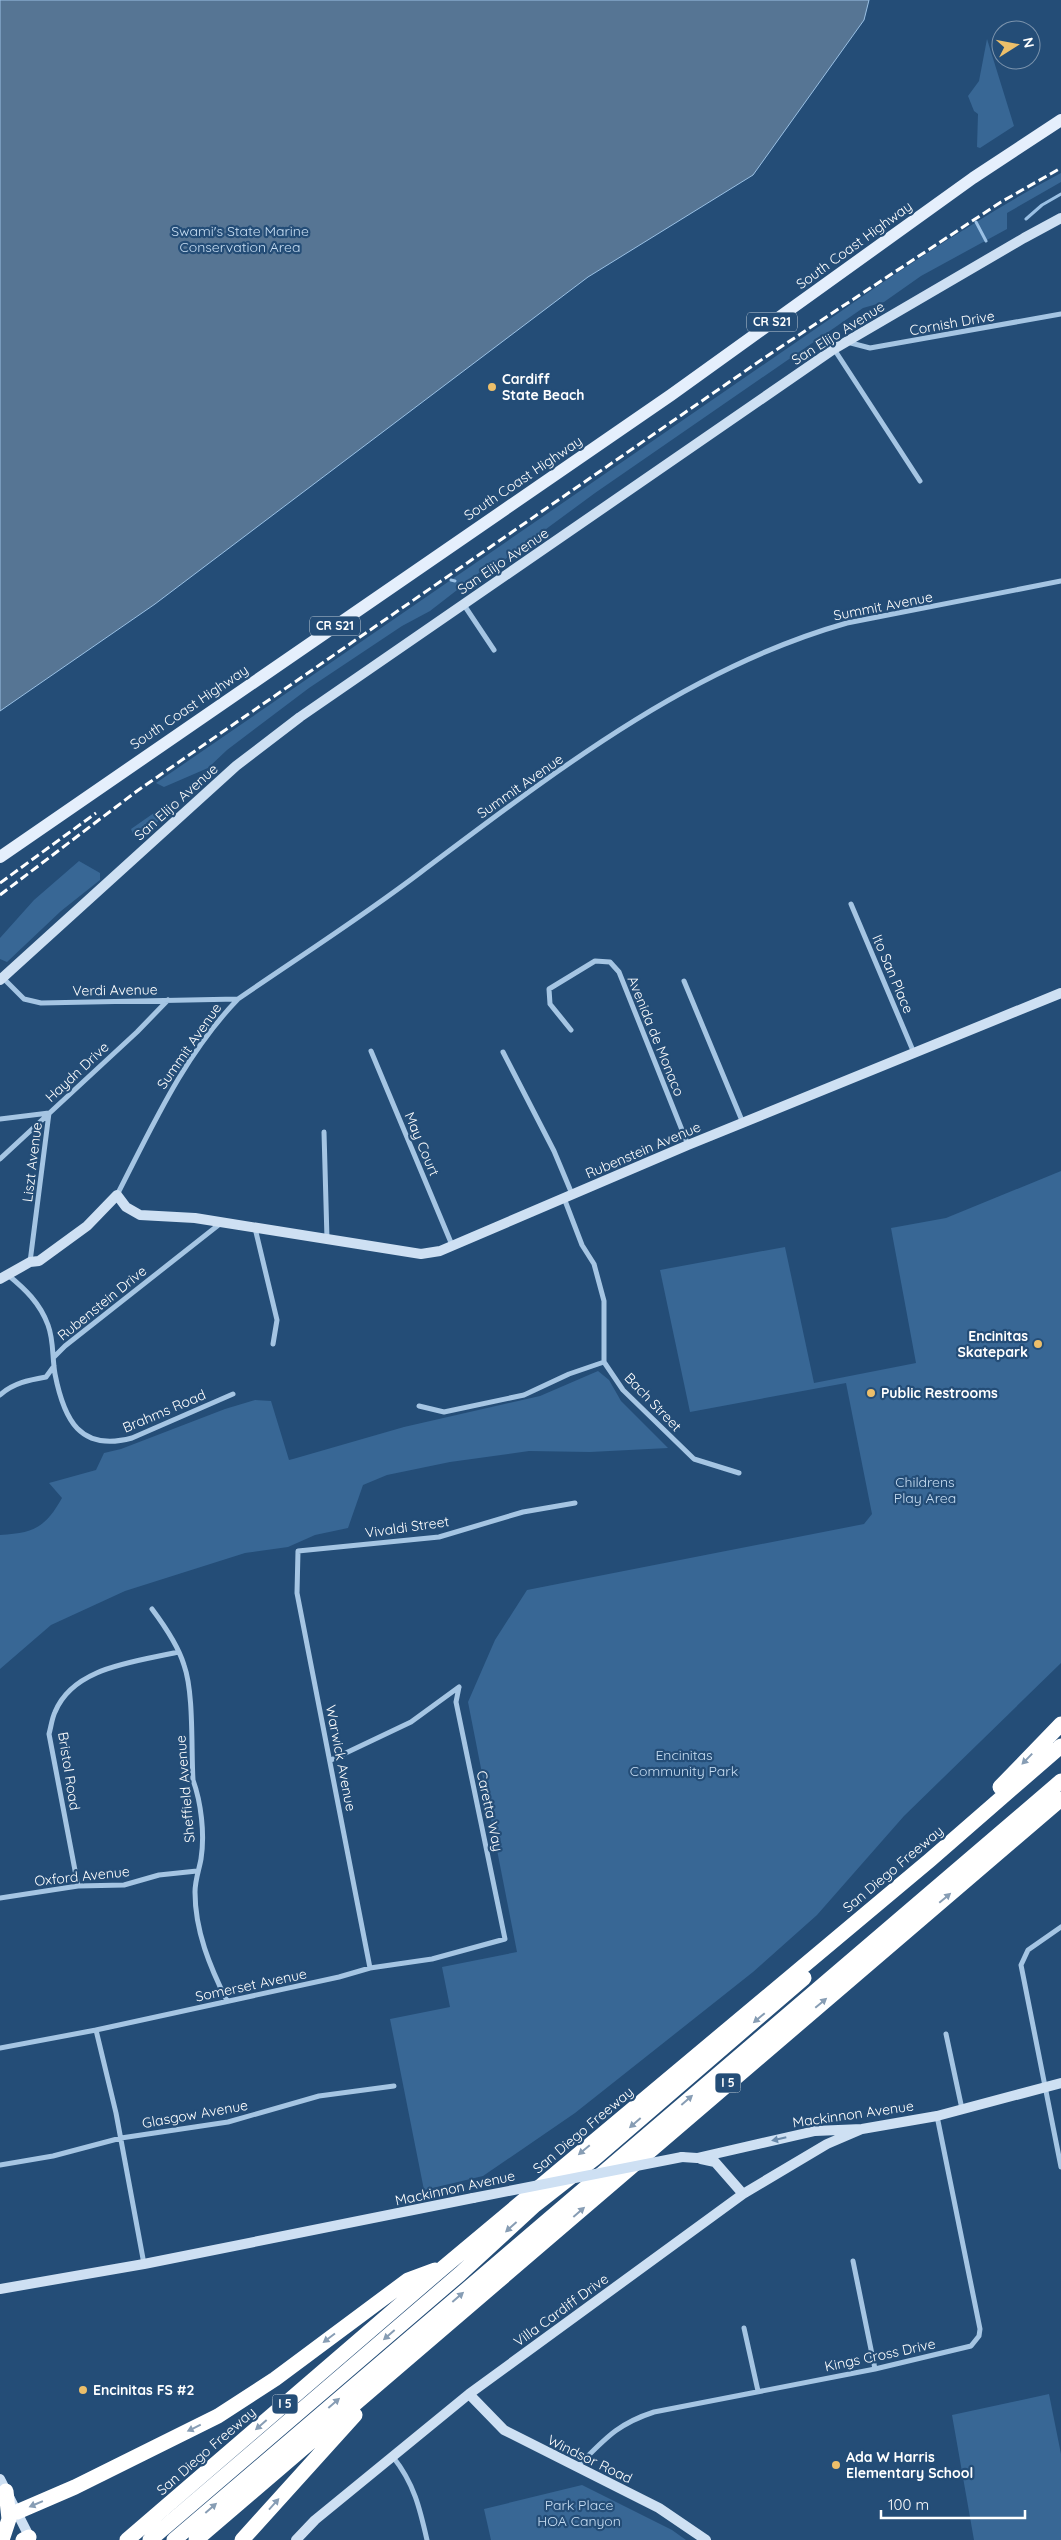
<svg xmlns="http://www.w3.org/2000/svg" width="1061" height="2540" font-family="Quicksand,sans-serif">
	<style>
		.green { fill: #386795 }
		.water { fill: #567594; stroke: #9ac0e4 }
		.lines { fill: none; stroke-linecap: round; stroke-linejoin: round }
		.stream { stroke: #9ac0e4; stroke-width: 3 }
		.street { stroke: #a5c5e3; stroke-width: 5 }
		.secondary { stroke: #cee0f3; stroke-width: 10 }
		.primary { stroke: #e5effc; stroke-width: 12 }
		.highway { stroke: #fff; stroke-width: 15 }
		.rail { stroke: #fff; stroke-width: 3; stroke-dasharray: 9 4; stroke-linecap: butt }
		.secondary-bridge { stroke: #cee0f3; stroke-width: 10 }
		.oneway { fill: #879db4 }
		.oneway2 { fill: #6888a9 }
		.poi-dot { fill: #edbf6a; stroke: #244d77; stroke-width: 2 }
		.labels { text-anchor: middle; stroke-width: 4.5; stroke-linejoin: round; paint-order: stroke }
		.shield { fill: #244d77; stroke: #bdcad6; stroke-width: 1 }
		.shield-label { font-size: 12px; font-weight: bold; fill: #fff }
		.park-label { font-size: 14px; fill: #c8def3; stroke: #244d77 }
		.street-label { font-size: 14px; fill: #fff; stroke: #244d77 }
		.poi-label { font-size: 14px; font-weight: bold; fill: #fff; stroke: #244d77; text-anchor: start }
	</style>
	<rect width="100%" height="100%" fill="#244d77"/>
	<path class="green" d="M987,39L1014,126L980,148L977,147L978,114L974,111L968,96L979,81Z
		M1061,173V182L1007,213V229L921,276L884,302L863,308L595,493L504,560L488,566L430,611L402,626L309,688L227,750L208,768L164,787L156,783L882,283C940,244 999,206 1061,173Z
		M164,806L167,810C157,823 150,834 133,834L131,829Z
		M79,861L100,873V880L61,911L7,962L0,959V938L34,900Z
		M1061,1171V1663L904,1816L817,1915L753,1972L575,2113L483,2176L424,2190L390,2019L450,2007L442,1967L517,1952L468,1702L495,1640L527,1590L864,1524L872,1514L846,1383L690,1412L660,1270L785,1247L814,1383L916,1363L891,1228L946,1218Z
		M598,1371L609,1380L621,1401L668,1448L590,1452L529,1451L450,1462L387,1475L363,1485L348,1528L315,1535L288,1547L245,1553L125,1591L51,1625L0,1669V1535C34,1533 45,1528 62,1498L49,1483L96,1470L104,1453L121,1449L225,1409L255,1400L271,1401L289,1460L293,1459L404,1427L540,1396Z
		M1049,2394L1061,2454V2540H974L952,2415Z
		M582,2485L672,2530L686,2540H491L484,2509Z"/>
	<path class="water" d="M0,0H869L864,20L753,175L588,277L155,604L0,711Z"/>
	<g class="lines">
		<path class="stream" d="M1026,219L1042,205L1061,194
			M976,222L986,241
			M451,580L455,581"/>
		<path class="street" d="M847,342L870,348L1061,314
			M834,349L920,481
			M464,605L494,650
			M851,904L914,1053
			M3,978L24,999L41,1003L238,999
			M684,981L743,1123
			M571,1030L550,1004L549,989L595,961L610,962L619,972L688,1145
			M371,1051L452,1245
			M503,1052L554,1151L572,1194
			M0,1119L49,1113L30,1262
			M324,1132L327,1239
			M0,1159L137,1032L168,1000
			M117,1195C152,1127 184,1055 238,999C299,957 362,917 421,872C552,774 687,668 847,623L1061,581
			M564,1198L582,1245L594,1264L604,1301V1362L623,1390L694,1459L739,1473
			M255,1228L277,1320L273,1344
			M8,1275C25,1289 40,1303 48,1325C54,1341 52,1357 55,1374C64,1420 80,1452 132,1438L233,1394
			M54,1357L65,1346L221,1223
			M0,1395C13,1383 29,1380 46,1377L54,1366
			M419,1406L444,1412L524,1395L569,1374L604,1362
			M152,1609C164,1625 178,1645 184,1665C194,1693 191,1748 193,1780C201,1802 205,1834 201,1859C199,1870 195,1880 195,1892C195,1931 210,1967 227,2001
			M331,1760L411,1722L459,1687
			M78,1886L49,1734C51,1727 52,1718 55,1712C74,1666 137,1662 178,1652
			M0,1898L78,1886L124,1885L159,1875L197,1871
			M1061,1927L1028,1950L1021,1965L1061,2167
			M370,1968L297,1593L298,1551L439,1537L523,1512L575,1503
			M96,2030L116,2113L144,2264
			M946,2034L962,2109
			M0,2048L96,2030L339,1977L370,1968L432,1959L505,1939L456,1702L459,1687
			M0,2165L53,2156L121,2138L228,2122L319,2096L394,2086
			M853,2261L875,2369
			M744,2328L758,2391
			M393,2457C414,2483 420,2509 427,2540
			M578,2466C605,2439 617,2424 654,2412L875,2369L971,2346L979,2336L980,2329L937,2116"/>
		<path class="secondary" d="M0,980L236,766L300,717L834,349L1024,238L1061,218
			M0,1279L30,1262L39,1261L87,1226L117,1195L126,1207L140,1215L195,1218L421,1254L440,1251L688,1145L1061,993
			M682,2157L697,2158L815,2131L862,2129L937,2116L1061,2083
			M701,2159L715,2162L743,2194
			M0,2289L144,2264L473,2198
			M469,2394L504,2430L659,2508L706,2540
			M0,2479L31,2540
			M296,2540L315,2520L469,2394L743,2194L827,2144L862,2129"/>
		<path class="primary" d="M0,857L671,395L973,178L1061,120"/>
		<path class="highway" d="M1000,1787L1061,1724
			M17,2512L75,2487L218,2416L275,2379L408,2280L435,2270
			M2,2540L9,2519L6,2491
			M23,2540L29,2537
			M127,2540L444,2267L930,1860L1061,1746
			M150,2540L460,2274L535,2205L595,2158L804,1978
			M174,2540L1061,1781
			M196,2540L1061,1799
			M242,2540L355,2415"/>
		<path class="rail" d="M0,883L96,813
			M0,895L137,791L764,358L1001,202L1061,168"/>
		<path class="secondary-bridge" d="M473,2198L682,2157"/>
	</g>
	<defs><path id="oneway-solid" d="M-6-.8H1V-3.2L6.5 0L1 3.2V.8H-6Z" transform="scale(1.25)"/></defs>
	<g class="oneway">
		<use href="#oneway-solid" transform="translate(1027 1759) rotate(134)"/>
		<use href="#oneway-solid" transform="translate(945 1898) rotate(-40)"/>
		<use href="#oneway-solid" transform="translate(821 2003) rotate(-40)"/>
		<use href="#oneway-solid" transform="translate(759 2018) rotate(140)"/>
		<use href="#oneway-solid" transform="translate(687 2100) rotate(-41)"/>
		<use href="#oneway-solid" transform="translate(635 2123) rotate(139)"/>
		<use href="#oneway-solid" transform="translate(584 2150) rotate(140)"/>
		<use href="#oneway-solid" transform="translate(579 2212) rotate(-41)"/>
		<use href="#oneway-solid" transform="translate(511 2227) rotate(138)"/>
		<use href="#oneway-solid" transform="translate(458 2297) rotate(-41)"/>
		<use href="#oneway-solid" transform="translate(389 2335) rotate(139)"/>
		<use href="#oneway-solid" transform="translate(329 2338) rotate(143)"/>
		<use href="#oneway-solid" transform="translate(334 2403) rotate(-41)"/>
		<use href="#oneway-solid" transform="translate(261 2425) rotate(139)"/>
		<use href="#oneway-solid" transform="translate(194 2428) rotate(154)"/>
		<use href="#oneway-solid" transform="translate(36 2504) rotate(157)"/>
		<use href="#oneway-solid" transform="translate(274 2504) rotate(-48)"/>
		<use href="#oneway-solid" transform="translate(211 2508) rotate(-41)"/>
	</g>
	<use class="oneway2" href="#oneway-solid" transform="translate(779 2139) rotate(167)"/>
	<g class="poi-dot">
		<circle cx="492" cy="387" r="5"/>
		<circle cx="1038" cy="1344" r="5"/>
		<circle cx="871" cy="1393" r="5"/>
		<circle cx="83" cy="2390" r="5"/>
		<circle cx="836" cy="2465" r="5"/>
	</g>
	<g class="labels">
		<g class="shield">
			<rect x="747" y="312.5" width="50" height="19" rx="4"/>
			<rect x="310" y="616.5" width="50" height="19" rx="4"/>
			<rect x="715.5" y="2073.5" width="25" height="19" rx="4"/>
			<rect x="272.5" y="2394.5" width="25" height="19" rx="4"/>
		</g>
		<g class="shield-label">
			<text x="772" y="326">CR S21</text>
			<text x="335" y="630">CR S21</text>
			<text x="728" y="2087">I 5</text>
			<text x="285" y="2408">I 5</text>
		</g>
		<g class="park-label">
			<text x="240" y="236">Swami's State Marine<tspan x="240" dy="16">Conservation Area</tspan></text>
			<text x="925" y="1487">Childrens<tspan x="925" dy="16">Play Area</tspan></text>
			<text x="684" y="1760">Encinitas<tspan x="684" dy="16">Community Park</tspan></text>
			<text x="579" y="2510">Park Place<tspan x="579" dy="16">HOA Canyon</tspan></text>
		</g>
		<g class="street-label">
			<text transform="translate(854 245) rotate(-36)" y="5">South Coast Highway</text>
			<text transform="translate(952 323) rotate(-10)" y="5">Cornish Drive</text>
			<text transform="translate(838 333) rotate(-32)" y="5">San Elijo Avenue</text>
			<text transform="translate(523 478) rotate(-34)" y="5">South Coast Highway</text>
			<text transform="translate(503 561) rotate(-34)" y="5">San Elijo Avenue</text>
			<text transform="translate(883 606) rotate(-11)" y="5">Summit Avenue</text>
			<text transform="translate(189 707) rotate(-34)" y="5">South Coast Highway</text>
			<text transform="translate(520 786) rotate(-35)" y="5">Summit Avenue</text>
			<text transform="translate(176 802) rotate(-42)" y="5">San Elijo Avenue</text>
			<text transform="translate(893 974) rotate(67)" y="5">Ito San Place</text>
			<text transform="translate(115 990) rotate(-1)" y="5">Verdi Avenue</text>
			<text transform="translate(656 1036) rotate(68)" y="5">Avenida de Monaco</text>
			<text transform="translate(189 1046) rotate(-55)" y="5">Summit Avenue</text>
			<text transform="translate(77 1072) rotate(-43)" y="5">Haydn Drive</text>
			<text transform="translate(422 1144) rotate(67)" y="5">May Court</text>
			<text transform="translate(643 1150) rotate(-23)" y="5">Rubenstein Avenue</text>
			<text transform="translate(32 1162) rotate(-83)" y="5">Liszt Avenue</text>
			<text transform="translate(102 1303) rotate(-39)" y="5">Rubenstein Drive</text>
			<text transform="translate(653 1402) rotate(46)" y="5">Bach Street</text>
			<text transform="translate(164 1411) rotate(-23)" y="5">Brahms Road</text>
			<text transform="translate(407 1527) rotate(-8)" y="5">Vivaldi Street</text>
			<text transform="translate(341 1758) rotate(79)" y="5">Warwick Avenue</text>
			<text transform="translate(69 1771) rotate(81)" y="5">Bristol Road</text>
			<text transform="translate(185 1789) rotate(-95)" y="5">Sheffield Avenue</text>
			<text transform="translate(490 1811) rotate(78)" y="5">Caretta Way</text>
			<text transform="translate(893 1869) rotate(-40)" y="5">San Diego Freeway</text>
			<text transform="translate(82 1876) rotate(-6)" y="5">Oxford Avenue</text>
			<text transform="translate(251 1985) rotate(-12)" y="5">Somerset Avenue</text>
			<text transform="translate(195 2114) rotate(-10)" y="5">Glasgow Avenue</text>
			<text transform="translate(853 2114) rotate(-8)" y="5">Mackinnon Avenue</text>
			<text transform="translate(583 2130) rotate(-40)" y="5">San Diego Freeway</text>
			<text transform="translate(455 2188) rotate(-12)" y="5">Mackinnon Avenue</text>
			<text transform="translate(561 2310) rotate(-36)" y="5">Villa Cardiff Drive</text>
			<text transform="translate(880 2355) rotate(-12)" y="5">Kings Cross Drive</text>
			<text transform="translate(206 2451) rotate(-41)" y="5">San Diego Freeway</text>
			<text transform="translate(590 2459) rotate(26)" y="5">Windsor Road</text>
		</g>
		<g class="poi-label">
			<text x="502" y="384">Cardiff<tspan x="502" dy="16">State Beach</tspan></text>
			<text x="1028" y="1341" text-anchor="end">Encinitas<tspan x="1028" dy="16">Skatepark</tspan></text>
			<text x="881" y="1398">Public Restrooms</text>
			<text x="93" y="2395">Encinitas FS #2</text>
			<text x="846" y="2462">Ada W Harris<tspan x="846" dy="16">Elementary School</tspan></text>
		</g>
	</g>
	<g transform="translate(1016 45) rotate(79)"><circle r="24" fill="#244d77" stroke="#7c94ad"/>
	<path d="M0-4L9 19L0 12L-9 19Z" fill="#edbf6a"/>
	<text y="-8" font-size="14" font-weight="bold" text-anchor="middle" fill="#ffffff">N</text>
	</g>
	<path d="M881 2510v8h144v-8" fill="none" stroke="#ffffff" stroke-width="2.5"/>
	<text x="888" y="2510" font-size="15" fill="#ffffff" stroke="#244d77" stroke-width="4" paint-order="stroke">100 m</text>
</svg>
